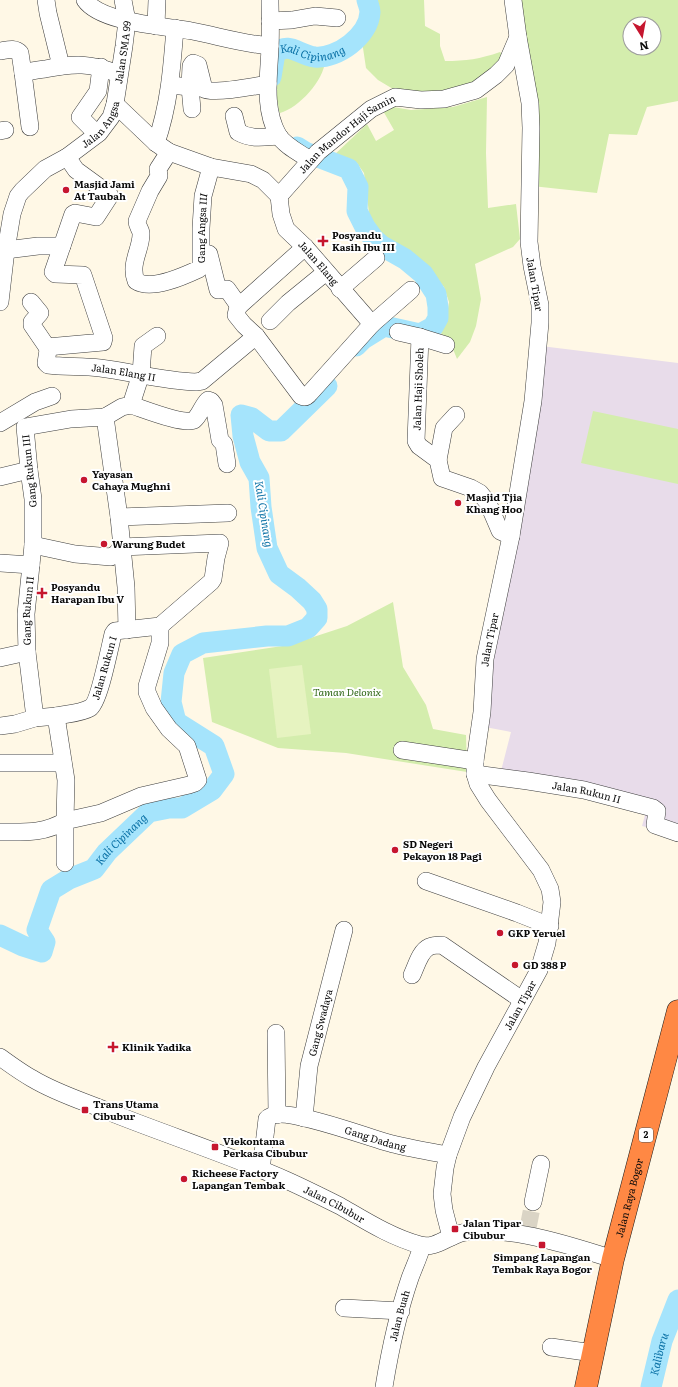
<svg xmlns="http://www.w3.org/2000/svg" width="678" height="1387" font-family="Literata,serif">
	<style>
		.industrial { fill: #e8dcea }
		.green { fill: #d4edad; fill-rule: evenodd }
		.pitch { fill: #e6f3c0 }
		.lines { fill: none; stroke-linecap: round; stroke-linejoin: round }
		.river { stroke: #a5e4fc; stroke-width: 21 }
		.minor-tunnel { stroke: #dad4c5; stroke-width: 17; stroke-dasharray: 17 8; stroke-linecap: butt }
		.minor-casing { stroke: #3d3d3d; stroke-width: 18 }
		.highway-casing { stroke: #1b1b1b; stroke-width: 23 }
		.minor { stroke: #fff; stroke-width: 17 }
		.highway { stroke: #f84; stroke-width: 22 }
		.poi-dot { fill: #c6162f; stroke: #fff; stroke-width: 1.5 }
		.labels { text-anchor: middle; stroke-width: 4; stroke-linejoin: round; paint-order: stroke }
		.shield { fill: #fff; stroke: #545454; stroke-width: 1 }
		.shield-label { font-size: 9px; font-weight: bold; fill: #0a0a0a }
		.street-label { font-size: 10px; fill: #0a0a0a; stroke: #fff }
		.poi-label { font-size: 10px; font-weight: bold; fill: #0a0a0a; stroke: #fff; text-anchor: start }
		.park-label { font-size: 10px; font-style: italic; fill: #2e6615; stroke: #fff }
		.water-label { font-size: 11px; font-style: italic; fill: #0970a5; stroke: #fff }
	</style>
	<rect width="100%" height="100%" fill="#fff8e6"/>
	<path class="industrial" d="M541,346L678,363V835L642,826L647,808L501,771L511,732L485,727L489,643Z"/>
	<path class="green" d="M376,0H424L425,26L440,34V46L445,61C466,61 480,59 500,52L502,54L501,68L445,97L398,92L378,80L366,68L363,48V45L373,33L379,8Z
		M515,0H678V101L647,107L637,135L609,134L597,193L532,186ZM630,24H654V48H630Z
		M290,53L316,61H325C324,80 299,108 280,113L279,111L275,84L276,60L282,54Z
		M487,97L486,153L488,208L516,204L520,239L513,247L475,264L481,299L476,326L470,342L457,359L451,344L439,331L446,321L449,302L444,287L428,268L395,244L387,240L370,221L364,173L357,163L333,156L367,124L376,141L394,130L382,109L387,106L411,110L453,107Z
		M593,411L678,429V484L581,463Z
		M393,602L403,667L426,705L433,729L466,735L467,772L346,753L278,748L212,722L203,658L289,645L347,626Z"/>
	<path class="pitch" d="M302,665L311,734L277,738L269,669Z"/>
	<g class="lines">
		<g class="river">
			<path id="s1" d="M271,77L275,53C290,41 298,55 315,57C337,59 369,36 370,12C370,8 368,4 367,0"/>
			<path d="M297,147L305,152L349,169L358,187L357,211L365,227L373,238L382,246L405,259L423,274L436,294L438,307V318L433,327L420,334L384,326L363,339L356,346"/>
			<path id="s2" d="M0,935L23,946L42,952L45,942L37,930L51,890L69,879L94,869L107,852L149,812L169,808H182L212,790L224,774L214,746L176,722L171,702L174,673L182,654L203,643L267,636H288L308,628L317,618V609L312,601L298,588L279,574L267,548L261,507L259,478L250,462L243,436L241,415L252,418L269,431H281L327,386"/>
			<path id="s3" d="M651,1387L662,1341L678,1300"/>
		</g>
		<path class="minor-tunnel" d="M528,1228L533,1202"/>
		<defs>
			<g id="minor">
				<path d="M46,0L48,13L61,66"/>
				<path d="M85,0C101,23 165,26 192,31C218,36 244,44 270,46"/>
				<path d="M270,0C270,15 271,31 270,47C269,76 263,108 278,135C285,146 300,153 310,160"/>
				<path d="M270,21L292,20L315,16L337,18"/>
				<path d="M156,26L157,0"/>
				<path d="M0,51C7,50 15,47 20,53L23,73C30,71 37,70 45,69C75,63 90,63 119,74"/>
				<path d="M23,73L30,127"/>
				<path d="M170,85L190,87L191,66L193,63L198,65L204,89C212,94 256,86 268,84"/>
				<path d="M190,87L192,109"/>
				<path d="M115,104L156,143L169,152L211,167L251,174L263,180L279,196"/>
				<path d="M234,116L238,132C252,140 264,137 279,136"/>
				<path d="M0,131L5,130"/>
				<path d="M97,134L80,117L98,91L101,67"/>
				<path d="M156,143C169,106 172,68 175,28"/>
				<path id="s4" d="M169,152L158,169L159,176L150,191L137,221C137,226 140,228 141,233C142,248 129,263 136,281C151,291 184,276 199,269L201,265V228L203,196L211,167"/>
				<path id="s5" d="M279,196L318,152L371,109L395,97L421,100L444,99L476,90L496,75L506,65L518,37"/>
				<path id="s6" d="M279,196L281,214L286,229L305,247L372,324"/>
				<path d="M305,247L238,307L236,315L244,325L256,336L301,396C305,398 307,397 310,393L372,324L411,290"/>
				<path d="M6,250L38,246H62"/>
				<path d="M209,254L218,290L227,289L239,306"/>
				<path d="M340,289L376,258"/>
				<path id="s7" d="M0,302L6,250L12,214L18,196L22,191L45,169L67,157L99,133L111,117L115,104L124,46L127,21L123,0"/>
				<path id="s8" d="M31,302L40,313L32,322V325L47,347L48,350L46,363L48,365C65,367 83,366 100,368C132,372 164,381 196,382L202,381L256,336"/>
				<path d="M270,321L288,303L326,272"/>
				<path d="M398,332L420,337L446,345"/>
				<path d="M420,337L416,441L419,446L438,460L442,478L471,488L480,493L488,503L500,531L511,536"/>
				<path d="M47,347L103,342L104,338L83,275L55,274L53,272L73,214L75,213L96,217L109,197V194L76,170L67,157"/>
				<path d="M131,405C141,408 186,426 194,420C200,415 202,406 208,400L211,401L214,405L219,434L220,440L224,444L227,464"/>
				<path d="M105,417L119,517L126,587L127,630"/>
				<path d="M105,417L122,407L131,405L141,374L143,346L157,336"/>
				<path d="M0,423L35,402L52,396"/>
				<path d="M438,460L444,428L456,415"/>
				<path d="M0,477L29,470"/>
				<path d="M119,517L228,513"/>
				<path d="M33,545L75,554L111,557L117,553L121,547L220,543L216,558L213,579L211,582L160,626L115,631L113,634C110,646 99,703 90,708C82,713 66,714 56,716"/>
				<path d="M0,563L31,565L33,545V499L29,470L25,427L71,419L105,417"/>
				<path d="M27,652L35,718"/>
				<path id="s9" d="M0,658L27,652L26,614L31,565"/>
				<path d="M0,726L15,724L35,718L56,716L66,780L65,821C43,834 24,832 0,832"/>
				<path d="M402,750L475,761"/>
				<path d="M0,763H63"/>
				<path id="s10" d="M475,774L528,781L584,790L653,808L657,811L655,825L678,833"/>
				<path d="M65,863V821L101,813L141,796L189,785L195,783L198,780L187,746L169,729L154,708L147,692V686L160,643V626"/>
				<path d="M426,881L517,913L550,926"/>
				<path d="M412,975C416,967 420,951 429,947C433,945 438,945 442,945L522,1000"/>
				<path d="M276,1033L277,1115"/>
				<path id="s11" d="M0,1057C11,1065 22,1073 33,1079C58,1094 86,1102 112,1113C170,1136 229,1155 286,1180C304,1188 322,1197 340,1206C366,1221 391,1237 420,1245C435,1249 447,1237 461,1233C466,1232 472,1231 477,1231C520,1229 572,1246 613,1259"/>
				<path id="s12" d="M304,1118L309,1066L344,930"/>
				<path id="s13" d="M261,1170L267,1119C280,1102 375,1141 397,1145C414,1149 431,1152 448,1155"/>
				<path d="M533,1202L541,1164"/>
				<path id="s14" d="M451,1237L444,1210L442,1194L445,1168L448,1155L462,1117L486,1067L539,970L547,943L552,902L550,889L541,870L488,800L478,784L475,774V761L482,712L485,659L511,536L533,401L540,323V305L532,266L529,242L531,128L530,103L518,37L513,0"/>
				<path d="M344,1308L401,1311"/>
				<path d="M551,1347L593,1353"/>
				<path id="s15" d="M384,1387C390,1350 398,1313 410,1278C414,1267 419,1257 422,1246"/>
			</g>
			<g id="highway">
				<path id="s16" d="M586,1387L613,1259L678,1011"/>
			</g>
		</defs>
		<use href="#minor" class="minor-casing"/>
		<use href="#highway" class="highway-casing"/>
		<use href="#minor" class="minor"/>
		<use href="#highway" class="highway"/>
	</g>
	<g class="poi-dot">
		<circle cx="66" cy="190" r="4"/>
		<path d="M321 235h4v4h4v4h-4v4h-4v-4h-4v-4h4z"/>
		<circle cx="84" cy="480" r="4"/>
		<circle cx="458" cy="503" r="4"/>
		<circle cx="104" cy="544" r="4"/>
		<path d="M40 587h4v4h4v4h-4v4h-4v-4h-4v-4h4z"/>
		<circle cx="395" cy="850" r="4"/>
		<circle cx="500" cy="933" r="4"/>
		<circle cx="515" cy="965" r="4"/>
		<path d="M111 1041h4v4h4v4h-4v4h-4v-4h-4v-4h4z"/>
		<rect x="81" y="1106" width="8" height="8" rx="2"/>
		<rect x="211" y="1143" width="8" height="8" rx="2"/>
		<circle cx="184" cy="1179" r="4"/>
		<rect x="451" y="1225" width="8" height="8" rx="2"/>
		<rect x="538" y="1241" width="8" height="8" rx="2"/>
	</g>
	<g class="labels">
		<rect class="shield" x="639" y="1128" width="14" height="14" rx="3"/>
		<g class="shield-label">
			<text x="646" y="1138">2</text>
		</g>
		<g class="street-label">
			<text dy="4" stroke="none"><textPath href="#s7" startOffset="297">Jalan SMA 99</textPath></text>
			<text dy="4" stroke="none"><textPath href="#s7" startOffset="219">Jalan Angsa</textPath></text>
			<text dy="4" stroke="none"><textPath href="#s5" startOffset="93">Jalan Mandor Haji Samin</textPath></text>
			<text dy="4" stroke="none"><textPath href="#s4" startOffset="247">Gang Angsa III</textPath></text>
			<text dy="4" stroke="none"><textPath href="#s6" startOffset="81">Jalan Elang</textPath></text>
			<text transform="translate(535 284) rotate(80)" y="4">Jalan Tipar</text>
			<text dy="4" stroke="none"><textPath href="#s8" startOffset="151">Jalan Elang II</textPath></text>
			<text transform="translate(418 389) rotate(-88)" y="4">Jalan Haji Sholeh</text>
			<text transform="translate(29 471) rotate(-96)" y="4">Gang Rukun III</text>
			<text dy="4" stroke="none"><textPath href="#s9" startOffset="69">Gang Rukun II</textPath></text>
			<text dy="4" stroke="none"><textPath href="#s14" startOffset="646">Jalan Tipar</textPath></text>
			<text transform="translate(104 668) rotate(-74)" y="4">Jalan Rukun I</text>
			<text dy="4" stroke="none"><textPath href="#s10" startOffset="113">Jalan Rukun II</textPath></text>
			<text dy="4" stroke="none"><textPath href="#s14" startOffset="250">Jalan Tipar</textPath></text>
			<text dy="4" stroke="none"><textPath href="#s12" startOffset="97">Gang Swadaya</textPath></text>
			<text dy="4" stroke="none"><textPath href="#s13" startOffset="164">Gang Dadang</textPath></text>
			<text dy="4" stroke="none"><textPath href="#s16" startOffset="194">Jalan Raya Bogor</textPath></text>
			<text dy="4" stroke="none"><textPath href="#s11" startOffset="366">Jalan Cibubur</textPath></text>
			<text dy="4" stroke="none"><textPath href="#s15" startOffset="73">Jalan Buah</textPath></text>
		</g>
		<g class="poi-label">
			<text x="74" y="188">Masjid Jami<tspan x="74" dy="12">At Taubah</tspan></text>
			<text x="332" y="239">Posyandu<tspan x="332" dy="12">Kasih Ibu III</tspan></text>
			<text x="92" y="478">Yayasan<tspan x="92" dy="12">Cahaya Mughni</tspan></text>
			<text x="466" y="501">Masjid Tjia<tspan x="466" dy="12">Khang Hoo</tspan></text>
			<text x="112" y="548">Warung Budet</text>
			<text x="51" y="591">Posyandu<tspan x="51" dy="12">Harapan Ibu V</tspan></text>
			<text x="403" y="848">SD Negeri<tspan x="403" dy="12">Pekayon 18 Pagi</tspan></text>
			<text x="508" y="937">GKP Yeruel</text>
			<text x="523" y="969">GD 388 P</text>
			<text x="122" y="1051">Klinik Yadika</text>
			<text x="93" y="1108">Trans Utama<tspan x="93" dy="12">Cibubur</tspan></text>
			<text x="223" y="1145">Viekontama<tspan x="223" dy="12">Perkasa Cibubur</tspan></text>
			<text x="192" y="1177">Richeese Factory<tspan x="192" dy="12">Lapangan Tembak</tspan></text>
			<text x="463" y="1227">Jalan Tipar<tspan x="463" dy="12">Cibubur</tspan></text>
			<text x="542" y="1261" text-anchor="middle">Simpang Lapangan<tspan x="542" dy="12">Tembak Raya Bogor</tspan></text>
		</g>
		<g class="park-label">
			<text x="347" y="696">Taman Delonix</text>
		</g>
		<g class="water-label">
			<text dy="4" stroke="none"><textPath href="#s1" startOffset="64">Kali Cipinang</textPath></text>
			<text transform="translate(264 514) rotate(81)" y="4">Kali Cipinang</text>
			<text dy="4" stroke="none"><textPath href="#s2" startOffset="201">Kali Cipinang</textPath></text>
			<text dy="4" stroke="none"><textPath href="#s3" startOffset="34">Kalibaru</textPath></text>
		</g>
	</g>
	<g transform="translate(642 36) rotate(169)"><circle r="19" fill="#ffffff" stroke="#9d9d9d"/>
	<path d="M0-3L7 15L0 10L-7 15Z" fill="#c6162f"/>
	<text y="-6" font-size="11" font-weight="bold" text-anchor="middle" fill="#0a0a0a">N</text>
	</g>
</svg>
